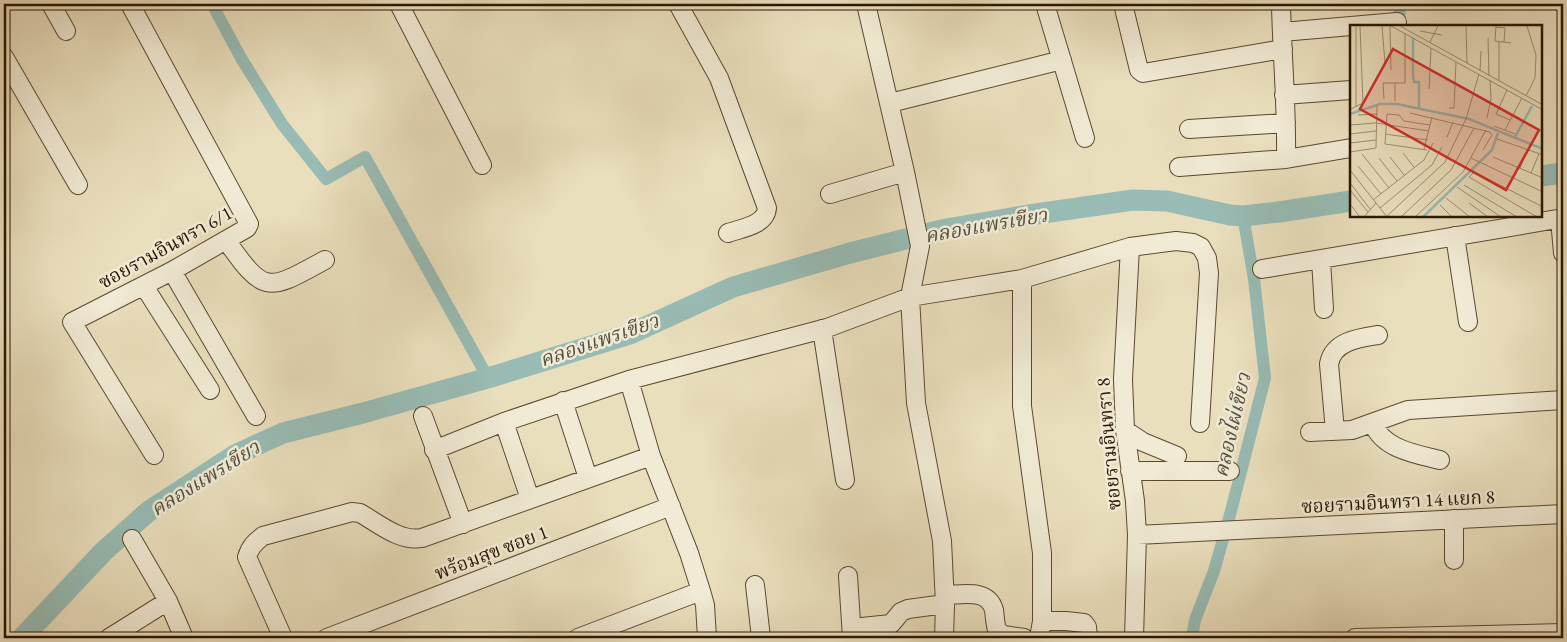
<svg xmlns="http://www.w3.org/2000/svg" width="1567" height="642" font-family="'EB Garamond','Noto Serif Thai',serif">
	<style>
		.lines { fill: none; stroke-linecap: round; stroke-linejoin: round }
		.canal { stroke: #98bcb5; stroke-width: 12 }
		.river { stroke: #98bcb5; stroke-width: 21 }
		.minor-casing { stroke: #5b482f; stroke-width: 20 }
		.minor { stroke: #f1ead4; stroke-width: 18 }
		.labels { text-anchor: middle; stroke-width: 5; stroke-linejoin: round; paint-order: stroke }
		.street-label { font-size: 19px; fill: #2b1500; stroke: #f1ead4 }
		.water-label { font-size: 20px; font-style: italic; fill: #514f3f; stroke: #f1ead4 }
		.inset-river { fill: none; stroke: #98bcb5; stroke-width: 2.5 }
		.inset-road { fill: none; stroke: #9e8e71; stroke-width: 1 }
		.view { fill: #d62828; fill-opacity: 0.15; stroke: #d62828; stroke-width: 2.5 }
		.inset-edge { fill: none; stroke: #2b1500; stroke-width: 2.5 }
	</style>
	<rect width="100%" height="100%" fill="#eadfbd"/>
	<filter id="stains"><feTurbulence type="fractalNoise" baseFrequency=".004" numOctaves="4"/><feColorMatrix values="0 0 0 0 .2 0 0 0 0 .09 0 0 0 0 .02 0 0 0 .5 -.17"/></filter>
	<radialGradient id="worn" r=".72"><stop offset=".6" stop-color="#630" stop-opacity="0"/><stop offset="1" stop-color="#630" stop-opacity=".3"/></radialGradient>
	<g class="lines">
		<path class="canal" d="M212,4L241,58L282,124L326,179L365,157L488,378
			M1399,26L1400,4
			M1192,638L1195,620L1214,571L1231,511L1265,378L1254,279L1243,216"/>
		<path class="river" d="M1541,176L1563,173
			M22,638L104,551L149,511L235,455L283,433L363,413L488,378L630,334L733,287L850,253L946,229L1029,215L1133,200L1167,201L1230,215L1243,216L1279,212L1351,201"/>
		<defs>
			<path id="minor" d="M51,4L66,31
				M130,4L249,224L247,228L172,271L72,322L154,455
				M399,4L482,165
				M678,4L719,78L767,208C766,225 742,228 728,233
				M866,4L905,172L920,246L910,297L916,403L942,541L945,604L944,638
				M1045,4L1085,138
				M1123,4L1139,70L1143,73L1283,49
				M1281,4C1282,56 1287,107 1286,159
				M1282,32L1397,22
				M4,57L78,185
				M1284,95L1351,90
				M890,103L1062,60
				M1189,129L1286,123
				M1179,167L1286,159L1351,148
				M830,194L905,172
				M1560,219L1563,253
				M1455,236L1468,322
				M226,240C265,296 268,291 325,260
				M1130,247L1123,379L1125,430L1135,501L1137,535L1134,638
				M1321,260L1324,309
				M1262,269L1563,218
				M172,271L256,416
				M1022,279V406L1042,553V621L1039,638
				M144,286L210,390
				M822,329L845,480
				M629,380L651,456L689,553L701,591L705,605L707,638
				M563,401L588,478
				M423,416L463,524
				M504,422L530,499
				M1373,423C1382,449 1416,454 1440,460
				M1125,430L1143,442L1177,456
				M1335,431L1329,364C1333,341 1359,338 1378,335
				M1310,432L1352,430L1408,410L1563,400
				M434,450L504,422L629,380L827,328L910,297L1022,279L1130,247L1176,241L1193,243L1201,247L1207,258L1209,273L1200,423
				M1130,471H1230
				M1137,535L1563,514
				M132,539L168,601L184,638
				M1454,560V519
				M848,576L852,638
				M755,585L761,638
				M945,595C962,595 988,588 994,610C995,617 995,624 997,630L1003,635L1024,638
				M1042,621H1066L1084,623L1087,627L1088,638
				M852,628L891,624L901,612L908,609L945,604
				M109,638L168,601
				M283,638L247,557C250,547 255,542 263,536L352,512L360,513C379,524 400,542 422,538L651,456
				M327,638L671,506
				M578,638L701,591
				M1355,638L1563,633"/>
		</defs>
		<use href="#minor" class="minor-casing"/>
		<use href="#minor" class="minor"/>
	</g>
	<g class="labels">
		<g class="street-label">
			<text transform="translate(165 247) rotate(-29)" y="7">ซอยรามอินทรา 6/1</text>
			<text transform="translate(1108 444) rotate(-95)" y="7">ซอยรามอินทรา 8</text>
			<text transform="translate(1398 501) rotate(-3)" y="7">ซอยรามอินทรา 14 แยก 8</text>
			<text transform="translate(491 552) rotate(-21)" y="7">พร้อมสุข ซอย 1</text>
		</g>
		<g class="water-label">
			<text transform="translate(986 225) rotate(-10)" y="7">คลองแพรเขียว</text>
			<text transform="translate(599 340) rotate(-19)" y="7">คลองแพรเขียว</text>
			<text transform="translate(1232 425) rotate(-77)" y="7">คลองไผ่เขียว</text>
			<text transform="translate(205 478) rotate(-32)" y="7">คลองแพรเขียว</text>
		</g>
	</g>
	<g transform="translate(1350 25)">
		<rect width="192" height="192" fill="#eadfbd"/>
		<path class="inset-river" d="M63,13V50L64,57H69V84M0,89L30,79H47L119,94L193,124M164,114L182,81M73,192L142,125L148,108"/>
		<path class="inset-road" d="M32,1L35,38M40,1L41,45M41,1L193,85M50,1L193,80M116,1L117,38M146,1L145,16L161,18M146,2L155,3L154,17M70,6L92,10M138,13L139,51M80,17L88,1M130,46L131,26M149,56V16M45,58V76M79,64L81,23M157,65L146,89L160,95M176,71L185,53L186,30L177,1M34,74L33,58H55V8M6,82V1M99,83H104L106,37M1,84L13,78L10,1M60,88L140,107L142,110L133,125M8,90L27,89M137,93L141,73L140,55M0,100L26,98L79,106M144,101L165,109M155,105L172,73M0,109L26,106M35,109L78,115M97,112L103,97M147,114L193,130M0,118L26,115M74,124L82,92M77,125L35,119L37,89L49,90L54,96L80,100M0,127L26,123L27,81M53,128L64,142M12,129L39,163M40,132L54,150M143,132L193,153M29,133L47,156M121,133L193,167M8,141L31,169M170,143L177,125M0,145L37,192M181,148L189,129M0,158L20,184M114,160L167,192M107,162L151,192M0,165L18,187M96,173L120,192M23,175L74,135L83,118M119,178L138,192M0,179L10,192M90,180L102,192M30,183L82,140L92,122M37,191L95,137L116,94L129,49M14,192L26,178M51,192L101,145L124,103M65,192L113,147L136,105M187,192L119,152L124,147L193,182"/>
		<path class="view" d="M43,24L189,105L156,165L10,84Z"/>
		<rect width="192" height="192" class="inset-edge"/>
	</g>
	<rect width="1567" height="642" fill="none" stroke="#eadfbd" stroke-width="20"/>
	<rect x="5" y="5" width="1557" height="632" fill="none" stroke="#2b1500" stroke-width="2.5"/>
	<rect x="10" y="10" width="1547" height="622" fill="none" stroke="#2b1500"/>
	<rect width="100%" height="100%" filter="url(#stains)"/>
	<rect width="100%" height="100%" fill="url(#worn)"/>
</svg>
